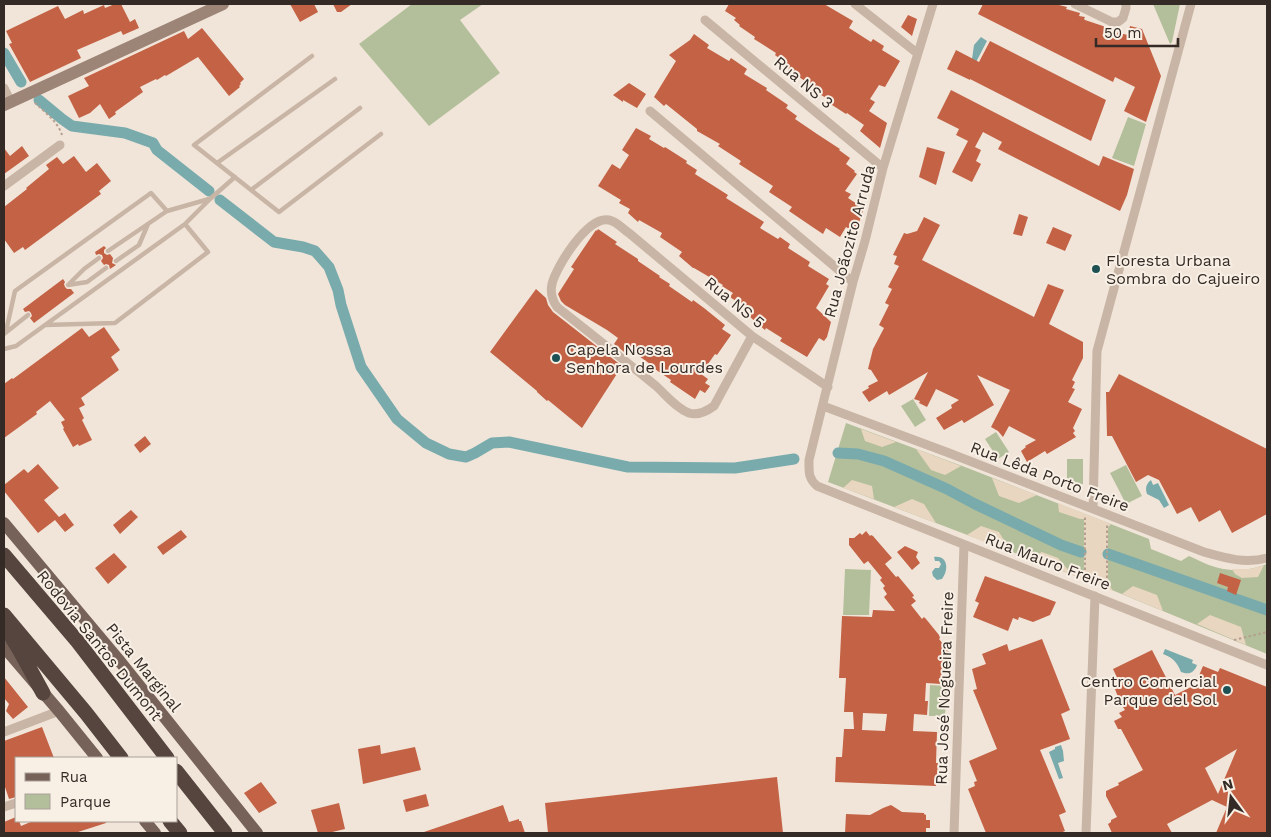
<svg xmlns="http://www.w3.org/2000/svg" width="1271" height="837" font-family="'Work Sans',sans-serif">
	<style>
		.green { fill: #b3bf9a }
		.plaza { fill: #e8d6c0 }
		.water { fill: #79abad }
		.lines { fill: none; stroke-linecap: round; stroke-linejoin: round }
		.canal { stroke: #79abad; stroke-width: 11 }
		.building { fill: #c36245; fill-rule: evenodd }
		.path { stroke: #b49f90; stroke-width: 2; stroke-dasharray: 2.5 2.5; stroke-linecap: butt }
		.lane { stroke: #c8b5a5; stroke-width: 4.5 }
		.street { stroke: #c8b5a5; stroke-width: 9 }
		.secondary { stroke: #9c8477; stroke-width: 12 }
		.primary { stroke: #766258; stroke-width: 12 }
		.highway { stroke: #55453e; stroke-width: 15 }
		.poi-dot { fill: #1d5154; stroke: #f8efe5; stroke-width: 2 }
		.labels { text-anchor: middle; stroke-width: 4; stroke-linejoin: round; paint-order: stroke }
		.street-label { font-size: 16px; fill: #342b26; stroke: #f8efe5 }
		.poi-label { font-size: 16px; fill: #342b26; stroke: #f8efe5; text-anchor: start }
	</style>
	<rect width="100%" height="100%" fill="#f1e5d9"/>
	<path class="green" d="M412,4H483L460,20L500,73L429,126L359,44Z
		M1153,4H1180L1172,42L1170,44Z
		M1128,117L1146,124L1134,166L1112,158Z
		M913,399L926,420L915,427L901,406Z
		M846,423L965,467L1149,539L1151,549L1181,561L1189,556C1198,560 1209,566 1219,568C1235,572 1252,570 1267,564V654L1107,588L828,482Z
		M996,432L1009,452L998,459L985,439Z
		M1067,459H1083V484H1067Z
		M1126,465L1142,496L1126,504L1110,473Z
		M845,569L871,570L869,615H843Z
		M930,685L947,686L945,716H929Z"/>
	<path class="plaza" d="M861,429L896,442L882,447L865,441Z
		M916,449L961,466L945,475L931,470Z
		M992,478L1037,495L1019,503L999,496Z
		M852,480L872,486L874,499L843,488Z
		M912,499L924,504L936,523L894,507Z
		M1058,503L1111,524L1108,527V583L1113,591L1030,558L1042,552L1058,558L1069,571L1082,574L1084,573V519H1080L1059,512Z
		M981,526L999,532L1011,552L967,535Z
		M1264,565L1258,577L1242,578L1235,574L1232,569H1250Z
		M1133,586L1157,595L1163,611L1122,594Z
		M1210,615L1241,627L1246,645L1197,624Z"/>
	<path class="water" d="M981,37L987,41L973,68L972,59L974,45Z
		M1151,480L1153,485L1158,483L1169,505L1164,508L1159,500L1147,494C1145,488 1146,484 1151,480Z
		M934,557C948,555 949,570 942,579L937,580L933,576L932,572L935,568H939L941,564L939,561H935Z
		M1165,649L1193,660L1192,663L1197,665C1194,673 1189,675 1181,672C1177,662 1173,658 1163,654Z
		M1061,745L1063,751L1064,761L1058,763L1063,778L1059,779L1049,752L1055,749V747Z"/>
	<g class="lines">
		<path class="canal" d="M4,53L21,82
			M39,100L62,119L72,126L125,133L153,143L157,150L209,191
			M220,200L274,242L303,247L315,251L329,267L338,290L341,305L361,367L397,419L426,443L449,454L466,457L475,453L492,443L509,442L628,467L735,468L794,459
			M838,453L858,454L884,461L947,489L975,504L1061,545L1081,552
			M1108,554L1267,610"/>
	</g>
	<path class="building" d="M115,4H121L130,22L135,19L139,28L123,35L121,31L77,50L81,58L30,82L9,44L12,43L6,31L58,6L65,19L83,10L84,14L104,5L105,8Z
		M290,4H314L318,12L300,22Z
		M333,4H352L341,12H337Z
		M729,4H824L853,21L849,28L871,42L873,39L884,46L882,50L900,61L885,87L879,85L870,99L875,102L869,111L887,123L880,148L860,131L864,125L847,113L846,114L829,103L831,101L808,87L809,85L804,81H805L777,62L779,58L775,55L776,53L754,39L755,37L739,26L740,25L734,20L736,18L725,11Z
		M983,4H1055L1067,7L1066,9L1080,13L1079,16L1085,17L1084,19L1085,20L1106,27V29L1114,32L1128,35L1130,26L1142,29L1161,76L1146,122L1124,111L1135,87L1115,77L1113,82L978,14Z
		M908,15L917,19L912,36L901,27Z
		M202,28L244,79L240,83L241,84L239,86L240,87L229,96L198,57L166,76L165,75L157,80L156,79L140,87L143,92L115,112L116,114L109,119L100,104L90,113L79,118L68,96L89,86L84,78L184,31L188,39Z
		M694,34L709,45L707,48L729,61L731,58L747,69L744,74L767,88L766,90L788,105L786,108L797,116L795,119L817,134L840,149L839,150L850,158L846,164L855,171L854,172L857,174L845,191L851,194L848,198L860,206L859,207L863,210L856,233L846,227L840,237L826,228L823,234L811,226L789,211L792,207L769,192L773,186L739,164L741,161L718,146L720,144L697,131V129L666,104L664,106L654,97L676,61L669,55L690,40Z
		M990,41L1106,100L1091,141L970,79V80L947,69L956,50L979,62Z
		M629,83L646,94L637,108L623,100V102L613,95Z
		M951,90L1099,166L1103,156L1134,169L1127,195L1120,211L998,149L1002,142L983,132L975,147L981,150L976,161L981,164L972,182L952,172L968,141L956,135L959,129L937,118Z
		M636,128L651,136L649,139L664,148L665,147L687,161L686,163L697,170L695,174L728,195L726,198L764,222L760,228L778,239L780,237L790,244L788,248L810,262L808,266L829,279L826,284L829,286L816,308L831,322L827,337L824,341L819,338L807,357L780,341L782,338L766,328L765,330L749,316L752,312L730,297L733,293L722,286L723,285L694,268H693L679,256L682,252L660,237L662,233L639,220L638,222L628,213L630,209L619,203L621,200L598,186L612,164L620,169L629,155L622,150Z
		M22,146L29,156L4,174V148L10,156Z
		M927,147L945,152L936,185L919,177Z
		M74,156L86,172L97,163L111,181L99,191L101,194L25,250L23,247L14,253L4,239V207L27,189L26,188L49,169L46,165L57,157L63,164Z
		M1019,214L1028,217L1022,236L1013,234Z
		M924,217L940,225L922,260L1034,317L1048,284L1064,290L1049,324L1083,342V358L1072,380L1075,382L1072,388L1075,389L1068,402L1082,409L1073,428L1075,431L1073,433L1076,437L1047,454L1045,451L1027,462L1021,451L1026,447L1025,446L1036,440L1009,426L1003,437L998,431L991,427L1010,390L977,375L994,405L964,423L962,420L944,430L936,418L952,408L951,405L959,400L936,389L927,407L919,403L920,401L914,399L928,372L889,395L887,391L869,402L862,392L869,388L868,386L878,381L871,370L868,369L873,349L884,328L879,325L889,305L885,303L892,289L888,287L899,266L894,264L897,256L893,255L904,233L907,234L917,231Z
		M1053,227L1072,235L1065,251L1046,243Z
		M598,229L617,242L615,244L638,259V261L660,276L659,277L670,284L669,286L692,302L693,300L704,308L725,325L722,329L731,335L717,355L715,354L701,374L708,379L705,383L710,386L705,393L700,390L695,399L670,382L671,380L649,365L650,364L628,348L625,353L623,351L614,344L618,338L607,330L565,305L561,301L558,294L574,269L571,267L596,230L597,231Z
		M104,246L106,248L104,250V253L107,255L110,254L113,258L112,263L116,265L110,269L109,265L106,264L104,265L101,261L103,258L102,255L99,254L96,255L95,252Z
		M63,279L65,282L64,284L65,287L67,289H71L74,293L34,323L30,318L32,316L31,313L29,311L25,312L23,309Z
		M536,289L546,298L548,305L553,312L622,366L582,428L548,400L547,401L537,392V391L490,352Z
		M104,327L120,350L111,357L119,370L81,398L85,405L79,408L84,418L82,420L92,440L79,446L78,444L73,447L63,429L64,428L61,422L65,420L50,401L36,412L37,414L4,438V384L12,378L13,379L82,328L89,337Z
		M1119,374L1267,449V514L1232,533L1220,510L1199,522L1191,507L1177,514L1159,480L1148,475L1136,482L1112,436H1107L1106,392H1109Z
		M145,436L151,444L140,453L134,445Z
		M38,464L59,488L44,500L59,517L65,513L74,525L65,532L55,520L38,533L4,491V485L24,469L28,473Z
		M131,510L138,517L120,534L113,525Z
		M181,530L187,537L163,555L157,547Z
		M866,531L870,536L871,535L873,536L892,558L885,564L896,577L898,576L913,594L914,596L912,597L916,601L911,605L922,619L924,617L926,619L939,635L940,638L939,639L950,653L949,669H942L941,684L926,683L925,701H928L927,715L914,714L913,731L937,732L936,763H938L936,786L835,782L836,757H842L844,729H854L853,712H844L846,678H839L842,616L872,617L873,610L895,611L884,597L887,594L883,588L885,586L880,580L882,578L868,561L864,564L849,545V538H854L860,533L862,535ZM863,713L887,714L885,731L862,730Z
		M905,546L918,552L916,557L920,563L912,570L897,552Z
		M114,553L127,567L108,584L95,568Z
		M1220,573L1241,580L1236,595L1227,591L1228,587L1217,583Z
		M985,576L1056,602L1050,615L1033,622L1019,617L1018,620L1013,618L1008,631L973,617L979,603L975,601Z
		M1042,639L1070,710L1061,714L1070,739L1040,750L1066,812L1059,815L1065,831L1060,833H986L968,789L975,786L974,782L977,781L969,761L997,749L973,690L977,689L972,669L986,664L982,654L1007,644L1009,651Z
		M1152,650L1175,695L1195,685L1203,666L1218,672L1220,668L1267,687V833H1216L1227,807L1212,800L1167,824L1172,833H1112L1108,824L1111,822V820L1117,817L1106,796V791L1119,785L1118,783L1143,770L1121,729H1118L1114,721L1122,717L1119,713L1125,710L1123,707H1124L1118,697L1115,689L1121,686L1113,669ZM1237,749L1218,794L1205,768Z
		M4,677L28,707L13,719L6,711L9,704L4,698Z
		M42,727L54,758H16V797L9,799L4,784V741Z
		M380,745L381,754L415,747L421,770L363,784L358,749Z
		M777,777L783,833H548L545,803Z
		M261,782L277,803L259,813L244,793Z
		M426,794L429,806L406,812L403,800Z
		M339,803L345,829L328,833H318L311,810Z
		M503,805L509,822L519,819V821H521L525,833H424V832Z
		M891,805L902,812L924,813V814L926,815V820H930V828H926V833H845L846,814L870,815L883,808Z
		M16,817V821H19L21,826L33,821H106V823L75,833H4V822Z"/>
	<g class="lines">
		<path class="path" d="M35,103C45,112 58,122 62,135
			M1085,580V517
			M1107,588V525
			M1234,640L1267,632"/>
		<path class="lane" d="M312,56L194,145L279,212L381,134
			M217,163L335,79
			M251,190L360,108
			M108,251L167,211L209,199
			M116,261L139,245L148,224
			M69,284L84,269L99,258
			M68,285L87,282L106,268
			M45,325L115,323L208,252L185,224
			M6,331L15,291L151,193L167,211
			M4,334L28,315
			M4,349L16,346L185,224L210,199L235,177"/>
		<path class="street" d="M855,4L917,53
			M933,4L883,168L865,241L853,282L809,460C809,472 808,478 817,486L1267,665
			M1075,4L1112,22H1118L1123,18L1126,8V4
			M705,20L883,168
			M4,88L11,102
			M650,111L853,282
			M4,186L60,145
			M752,336L714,406C707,411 698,416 689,413C676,408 666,395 656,386C623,359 590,333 557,307C552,300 550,293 552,284C556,267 588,215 609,220C616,221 623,229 629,233L752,336L828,387
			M823,406L949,453L1204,552C1225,558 1245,564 1267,558
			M1093,509L1097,351L1191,4
			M4,732L59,711
			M4,807L16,803
			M954,833L964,545
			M1086,833L1095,596"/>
		<path class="secondary" d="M4,105L223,4"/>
		<path class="primary" d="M4,523L118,659L257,833
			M4,647L59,711L97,758
			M145,821L155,833"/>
		<path class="highway" d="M4,555L78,642L167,758
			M4,615L86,713L121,758
			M9,633L19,649L43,693
			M176,771L225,833
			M170,821L180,833"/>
	</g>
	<g class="poi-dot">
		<circle cx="1096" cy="269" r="5"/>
		<circle cx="556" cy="358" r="5"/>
		<circle cx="1227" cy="690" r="5"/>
	</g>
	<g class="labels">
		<g class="street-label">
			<text transform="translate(804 82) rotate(40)" y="6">Rua NS 3</text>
			<text transform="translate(849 241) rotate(-75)" y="6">Rua Joãozito Arruda</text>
			<text transform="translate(735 302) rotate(39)" y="6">Rua NS 5</text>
			<text transform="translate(1050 476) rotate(21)" y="6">Rua Lêda Porto Freire</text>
			<text transform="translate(1048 561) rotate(21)" y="6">Rua Mauro Freire</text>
			<text transform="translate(100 645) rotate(51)" y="6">Rodovia Santos Dumont</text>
			<text transform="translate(144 667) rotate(51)" y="6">Pista Marginal</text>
			<text transform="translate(944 688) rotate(-88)" y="6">Rua José Nogueira Freire</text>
		</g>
		<g class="poi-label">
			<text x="1106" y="266">Floresta Urbana<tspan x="1106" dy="18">Sombra do Cajueiro</tspan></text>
			<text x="566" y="355">Capela Nossa<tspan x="566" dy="18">Senhora de Lourdes</tspan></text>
			<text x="1217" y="687" text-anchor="end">Centro Comercial<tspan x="1217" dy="18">Parque del Sol</tspan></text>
		</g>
	</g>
	<rect width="1271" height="837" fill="none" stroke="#342b26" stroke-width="10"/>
	<rect x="15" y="757" width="162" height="65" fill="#f8efe5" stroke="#aaa199"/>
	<rect x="25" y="773" width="25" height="8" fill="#766258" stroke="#aaa199"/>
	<text x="60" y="782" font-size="15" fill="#342b26">Rua</text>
	<rect x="25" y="794" width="25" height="15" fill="#b3bf9a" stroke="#aaa199"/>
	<text x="60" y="807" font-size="15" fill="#342b26">Parque</text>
	<g transform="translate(1231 797) rotate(345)" stroke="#f8efe5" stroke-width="4" paint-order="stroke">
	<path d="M0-4L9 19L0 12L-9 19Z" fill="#342b26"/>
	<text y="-8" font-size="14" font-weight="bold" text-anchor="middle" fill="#342b26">N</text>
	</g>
	<path d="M1096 38v8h82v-8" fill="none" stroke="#342b26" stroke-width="2.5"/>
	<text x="1104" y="38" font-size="15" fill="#342b26" stroke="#f8efe5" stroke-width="4" paint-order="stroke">50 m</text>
</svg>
